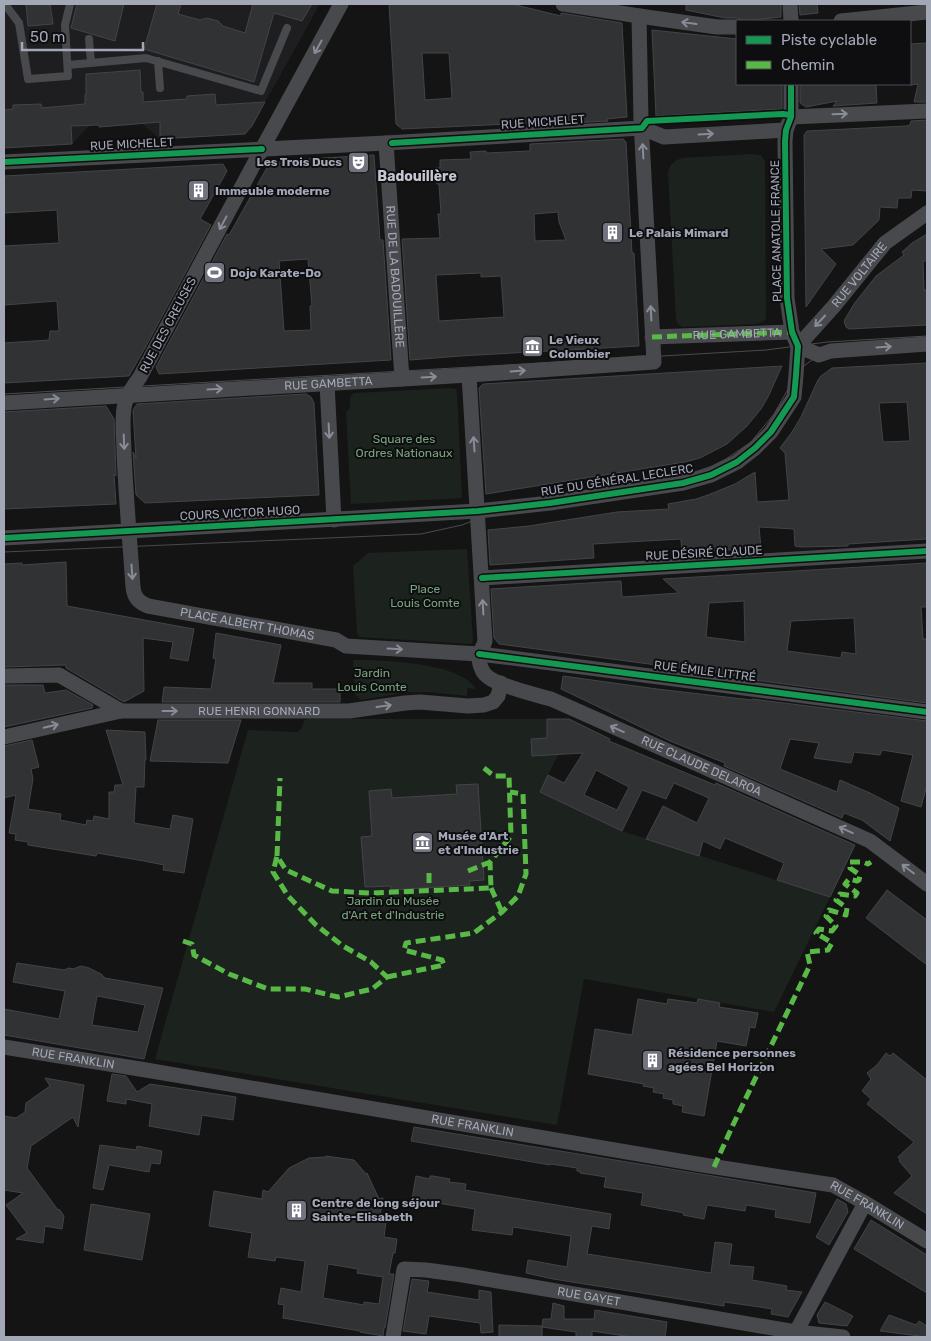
<svg xmlns="http://www.w3.org/2000/svg" width="931" height="1341" font-family="Rubik,sans-serif">
	<style>
		.built { fill: #1e1e20 }
		.green { fill: #1c231e }
		.building { fill: #313234; stroke: #424448; fill-rule: evenodd }
		.lines { fill: none; stroke-linecap: round; stroke-linejoin: round }
		.service { stroke: #48494d; stroke-width: 8 }
		.minor { stroke: #48494d; stroke-width: 15 }
		.tram { stroke: #494a4d; stroke-width: 1 }
		.quiet { stroke: #58b947; stroke-width: 5; stroke-dasharray: 10 5; stroke-linecap: butt }
		.cycleway-casing { stroke: #0e0e10; stroke-width: 9 }
		.cycleway { stroke: #139951; stroke-width: 6 }
		.oneway { stroke: #888c97 }
		.labels { text-anchor: middle; stroke-width: 4; stroke-linejoin: round; paint-order: stroke }
		.street-label { font-size: 12px; fill: #a3a8b7; stroke: #0e0e10 }
		.poi-label { font-size: 12px; font-weight: bold; fill: #a3a8b7; stroke: #0e0e10; text-anchor: start }
		.park-label { font-size: 12px; fill: #78a47e; stroke: #0e0e10 }
		.neighbourhood-label { font-size: 14px; font-weight: bold; fill: #c5c7d3; stroke: #0e0e10 }
	</style>
	<rect width="100%" height="100%" fill="#141414"/>
	<path class="built" d="M4,4H320L252,126L245,134L160,139L141,123H132V125L99,127V125H90L72,144L4,148Z"/>
	<path class="green" d="M752,154L761,155L765,162L766,318L764,321L757,324L682,327L677,323L676,319L668,174C669,165 673,161 682,158Z
		M451,388L456,389L457,394L462,498L351,504L346,412L350,408C350,402 348,396 355,393Z
		M467,549L473,641L471,644L359,637L357,632L353,566L368,553Z
		M353,660C381,660 461,662 476,689L467,688V696L428,692H409L361,700L355,694Z
		M308,719H568L574,722L540,792L622,831L830,897L774,1012L584,979L557,1125L155,1059L248,730L298,732L302,728L304,721Z"/>
	<path class="building" d="M26,4H50L53,24L28,26Z
		M77,4H124L115,41L71,28Z
		M157,4H181L178,14L200,20L207,18L218,21L223,26L245,33L253,4H312L302,21L274,13L254,82L144,49Z
		M389,4H512L561,16V13L622,23L627,117L607,119L608,121L530,125V123L402,129L396,124ZM422,53H449L452,98L425,100Z
		M686,4H781V17L744,21L737,18H725L686,10Z
		M799,4H817L818,13L800,15Z
		M652,30L737,39V84H782V109L656,116Z
		M927,43V102H914L918,84L910,85V44Z
		M140,70L141,92H143V102L187,99V96L215,94L216,105L265,102L252,126L245,134L160,139V122L99,127V125L71,126L72,144L4,148V110L13,109V105L41,104L42,108L85,104V95H86V74Z
		M800,84H876L877,103L833,106L837,101L806,107L800,103Z
		M927,120V191L912,190L911,198H898L897,208L880,207L879,220L853,245L821,249L836,264L806,307L804,135L807,131L906,126L910,125L911,121Z
		M623,139L626,142L632,253H634L639,346L460,356L410,360L402,239L440,238L438,214H441L439,184H437L435,168H440V160L471,159L470,152L486,151V153L530,151V144ZM558,212L559,222L566,240L535,241L534,214ZM481,273V277L501,276L504,317L439,321L436,275Z
		M374,155L380,240H383L391,360L159,374L156,367L227,234L229,235L269,164L274,161ZM308,259L312,306H310L311,330L284,331L279,261Z
		M223,164L227,171L200,219L211,225L145,348L129,376L4,383V343L49,340L50,331H59L57,301L4,305V246L59,243L57,210L4,213V176Z
		M927,234V261H923L924,290H927V325L849,329L846,327L844,321L854,304L876,276L904,255L902,252L912,243Z
		M927,363V539L848,544V546L801,547L795,546L794,529L759,527L761,548L682,553L681,539L628,542L593,544L594,558L490,565L488,530L529,526L617,512L669,509L668,504L696,499L708,495L735,484L755,472L757,502L789,500L785,453L780,448L792,432L801,417L818,380L821,376L832,368ZM907,402L910,441L883,442L879,403Z
		M782,366L768,397L761,409L747,426L727,444L700,458L685,462L486,494L479,388L483,384Z
		M306,394L311,397L314,403L319,495L145,503L136,495L133,452L136,458L133,410L137,404Z
		M106,406L114,419L116,476L114,474L116,504L4,509V412Z
		M66,562L67,606L194,629L188,661L170,658L173,642L143,638L144,691L124,702L66,668V665L4,667V564L22,563V565Z
		M927,563V607H921L923,639H927V703L754,680V678L499,644L494,638L491,589L621,581L622,597L679,593L663,579ZM744,601L745,642L706,637L709,603ZM854,618L856,654L842,652L841,658L787,651L791,621Z
		M216,633L281,645L273,683H312V689H340V702H162L164,687L211,689L216,659L213,658Z
		M563,676L657,689L752,700V699L927,721V785L921,807L901,801L913,755L882,750L880,755L854,752L851,763L814,758L819,743L790,739L780,769L837,792L840,780L870,793L899,808L890,841L862,820L844,813L842,818L724,766L725,763L670,741L561,689Z
		M4,685H43L45,693L66,690L93,705L92,708L4,727Z
		M547,719H569L610,739L609,741L715,785L716,783L855,845L830,897L777,880L784,863L725,838L720,849L703,841L699,856L646,839L663,806L697,823L709,798L674,783L666,799L642,790L622,831L540,792L548,775L564,783L583,753L532,756L531,739L547,738ZM596,770L629,787L617,810L584,795Z
		M158,720H241L228,763L150,761Z
		M106,730L145,732L146,760H145L144,787H136L134,823L170,829L173,815L193,819L184,873L163,870L164,865L144,861L97,853L96,856L28,845V842L15,840L16,834L9,833L16,795L4,798V746L32,740L39,767L31,769L33,779L28,809L61,814L60,820L86,825L87,820L93,821L94,816L109,819V792H114L115,785H123Z
		M478,784L484,880L469,881L470,885L391,890V886L365,887L361,837L372,836L369,791L391,789L392,798L457,794L456,785Z
		M887,890L927,920V965L866,918Z
		M17,963L64,970L69,968L73,969L81,966L89,968L101,974L105,978L163,988L144,1059L4,1035V1009L59,1019L65,991L13,982ZM97,996L145,1005L138,1032L92,1025Z
		M638,999L667,1004L668,999L697,1003L698,999L720,1003L719,1007L758,1013L755,1028L750,1027L746,1046L717,1041L704,1116L682,1112L683,1106L673,1104V1100L663,1098L664,1094L653,1092L654,1088L643,1086L644,1084L588,1074L595,1029L632,1035Z
		M886,1053L890,1056L893,1053L927,1080V1214L894,1193L912,1176L899,1161L900,1160L898,1157L914,1142L867,1104L871,1099L862,1091L871,1079L867,1073L877,1065Z
		M112,1074L126,1076L137,1092L150,1084L236,1097L233,1120L202,1115L199,1135L149,1126L152,1104L126,1099V1104L107,1101Z
		M45,1078L84,1085L78,1127L73,1117L31,1146L27,1168L58,1210L59,1209L64,1216L62,1229L45,1226L43,1243L16,1239L27,1233L6,1205L23,1193L4,1190V1116L16,1118L25,1112L26,1103L50,1086Z
		M414,1127L816,1193L810,1223L775,1217L776,1210L746,1205L745,1211L707,1205L704,1219L683,1215L684,1213L641,1205L643,1193L604,1187L606,1177L580,1173V1171H577V1168L551,1164L550,1165L411,1141Z
		M100,1145L136,1150L137,1146L162,1151L160,1164L151,1163L149,1172L109,1165L103,1190L93,1188Z
		M326,1156L354,1160L366,1174L367,1173L379,1199L383,1198L379,1221L386,1222L384,1237L397,1239L395,1253H393L389,1274H394L385,1328H384L383,1336L360,1332V1331L283,1318L284,1305L278,1304L281,1288L301,1292L305,1261L276,1257L275,1261L248,1257L252,1233L209,1226L214,1191L262,1199L263,1190L268,1192L289,1168L309,1158L326,1157ZM328,1264L358,1269L357,1273L383,1277L379,1304L364,1302V1305L323,1298Z
		M416,1176L430,1179V1176H433L450,1179L449,1182L466,1184L465,1190L611,1214L609,1229L592,1226L587,1254L711,1273L715,1242L732,1244L729,1265L754,1267L752,1280L787,1286L786,1290L802,1292L788,1317L771,1314L772,1309L760,1307L724,1302V1306L553,1279L526,1273L528,1260L567,1267L571,1236L513,1227L512,1235L472,1230L475,1209L412,1199Z
		M837,1199L846,1204L848,1212L829,1245L816,1237Z
		M91,1204L150,1214L142,1260L84,1250Z
		M871,1220L927,1255V1293L854,1249Z
		M412,1279L429,1281L427,1292L479,1300V1290L491,1292L493,1332L481,1333L480,1323L429,1316L426,1334L403,1331Z
		M825,1302L853,1316L847,1326L819,1323L817,1315Z
		M553,1303L564,1306V1319H594L595,1310L667,1322L665,1337H632L592,1331V1337H576V1332L542,1327L543,1319H551Z
		M889,1315L916,1325L919,1321L927,1326V1337L880,1331Z
		M499,1325L542,1326V1337H499Z"/>
	<g class="lines">
		<path class="service" d="M4,8L7,7L19,23L28,79L68,76L65,25L70,4
			M89,39L91,63
			M158,61L160,88
			M68,65L146,58L261,91L287,28"/>
		<g class="minor">
			<path id="s1" d="M341,4L262,149L140,377C134,385 128,393 125,403C121,419 124,437 124,453C126,498 130,543 133,587C134,597 138,602 148,606L336,640L346,646L479,654L504,657L927,712"/>
			<path d="M563,4L639,16L717,27H737"/>
			<path d="M790,4L791,21"/>
			<path d="M841,21L927,12"/>
			<path d="M791,117L927,111"/>
			<path id="s2" d="M386,143L402,379"/>
			<path d="M4,162L386,143L642,128L664,137L786,130"/>
			<path id="s3" d="M652,337L792,332"/>
			<path id="s4" d="M798,346L834,306L885,243L927,213"/>
			<path d="M798,346L819,355L831,351L927,344"/>
			<path id="s5" d="M469,375L485,641C483,648 479,652 479,660C480,666 482,673 488,677C499,686 536,695 551,699L870,841L927,884"/>
			<path d="M327,383L334,520"/>
			<path id="s6" d="M4,403L469,375L654,362L641,121L639,16"/>
			<path d="M4,538L478,511L550,503L683,483L711,475L737,462L755,448L771,432L794,397L796,375L798,346L792,332L787,298L785,141L786,130L791,117V84"/>
			<path d="M482,578L927,551"/>
			<path d="M4,676L59,675L121,711"/>
			<path id="s7" d="M4,737L121,711H349L405,703L420,702L468,706L484,705L493,702L498,696L501,683"/>
			<path id="s8" d="M4,1047L146,1070L703,1165L833,1185L865,1203L927,1241"/>
			<path d="M796,1332L865,1203"/>
			<path id="s9" d="M393,1337L404,1269L426,1270L463,1275L796,1332L843,1337"/>
		</g>
		<path class="tram" d="M4,394L766,350L827,342L927,336
			M4,552L421,534L462,525L497,511L533,501L692,473L712,466L726,459L751,442L774,414L796,375L805,365L819,355"/>
		<path class="quiet" d="M652,337L792,332
			M277,856L280,778
			M468,871L490,862
			M429,873V884
			M491,888L502,912
			M183,941L192,944L194,955L229,974L268,989H305L338,997L372,989L387,977L371,962L343,946L316,925L288,896L273,872L277,856L286,870L332,891L371,893L491,888L490,862L511,836L509,776H494L484,768
			M387,977L444,965L442,960L404,950L406,943L474,933L502,912L518,896L526,874L523,794L510,792
			M714,1167L732,1127L810,965L807,952L828,950L832,943L816,933L819,929L832,931L836,926L826,916L829,910L846,915L847,908L836,900L840,894L855,896L857,893L845,884L849,879L857,881L859,880L860,875L850,868V862H863L868,864L871,862"/>
		<defs>
			<path id="cycleway" d="M392,143L642,128L647,121L783,114L791,115
				M4,162L262,149
				M4,538L478,511L550,503L683,483L711,475L737,462L755,448L771,432L794,397L796,375L798,346L792,332L787,298L785,141L786,130L791,117V84
				M482,578L927,551
				M479,654L927,712"/>
		</defs>
		<use href="#cycleway" class="cycleway-casing"/>
		<use href="#cycleway" class="cycleway"/>
	</g>
	<defs><path id="oneway-shaft" d="M-6 0H5M1.5-3L5.5 0L1.5 3" fill="none" stroke-width="1.6" stroke-linecap="round" stroke-linejoin="round" transform="scale(1.25)"/></defs>
	<g class="oneway">
		<use href="#oneway-shaft" transform="translate(689 23) rotate(-172)"/>
		<use href="#oneway-shaft" transform="translate(318 47) rotate(119)"/>
		<use href="#oneway-shaft" transform="translate(840 114) rotate(-2)"/>
		<use href="#oneway-shaft" transform="translate(706 134) rotate(-3)"/>
		<use href="#oneway-shaft" transform="translate(643 151) rotate(-93)"/>
		<use href="#oneway-shaft" transform="translate(223 223) rotate(118)"/>
		<use href="#oneway-shaft" transform="translate(651 313) rotate(-93)"/>
		<use href="#oneway-shaft" transform="translate(820 321) rotate(133)"/>
		<use href="#oneway-shaft" transform="translate(884 347) rotate(-4)"/>
		<use href="#oneway-shaft" transform="translate(518 371) rotate(-4)"/>
		<use href="#oneway-shaft" transform="translate(429 377) rotate(-3)"/>
		<use href="#oneway-shaft" transform="translate(215 389) rotate(-3)"/>
		<use href="#oneway-shaft" transform="translate(52 399) rotate(-4)"/>
		<use href="#oneway-shaft" transform="translate(329 431) rotate(87)"/>
		<use href="#oneway-shaft" transform="translate(124 442) rotate(88)"/>
		<use href="#oneway-shaft" transform="translate(474 444) rotate(-94)"/>
		<use href="#oneway-shaft" transform="translate(132 572) rotate(86)"/>
		<use href="#oneway-shaft" transform="translate(483 607) rotate(-93)"/>
		<use href="#oneway-shaft" transform="translate(395 649) rotate(3)"/>
		<use href="#oneway-shaft" transform="translate(384 706) rotate(-8)"/>
		<use href="#oneway-shaft" transform="translate(170 711)"/>
		<use href="#oneway-shaft" transform="translate(51 726) rotate(-13)"/>
		<use href="#oneway-shaft" transform="translate(617 729) rotate(-156)"/>
		<use href="#oneway-shaft" transform="translate(846 830) rotate(-156)"/>
		<use href="#oneway-shaft" transform="translate(908 869) rotate(-143)"/>
	</g>
	<defs>
		<symbol id="theatre-square" viewBox="-11 -11 22 22"><rect x="-9" y="-9" width="18" height="18" rx="4" fill="#71747e" stroke="#0e0e10"/><path d="M-5-5.5Q0-4 5-5.5V0Q5 5 0 6Q-5 5-5 0ZM-3.3-2.5H-1v1.5H-3.3ZM1-2.5H3.3v1.5H1ZM-2.8 1Q0 5.5 2.8 1Z" fill="#fff"/></symbol>
		<symbol id="building-square" viewBox="-11 -11 22 22"><rect x="-9" y="-9" width="18" height="18" rx="4" fill="#71747e" stroke="#0e0e10"/><path d="M-4-6H4V6H1V3H-1V6H-4ZM-2.5-4.3h1.7v1.8h-1.7ZM.8-4.3h1.7v1.8H.8ZM-2.5-1h1.7V.8h-1.7ZM.8-1h1.7V.8H.8Z" fill="#fff"/></symbol>
		<symbol id="stadium-square" viewBox="-11 -11 22 22"><rect x="-9" y="-9" width="18" height="18" rx="4" fill="#71747e" stroke="#0e0e10"/><path d="M0-5a6.5 5 0 1 0 0 10a6.5 5 0 1 0 0-10ZM-3.5-1.8h7v3.6h-7Z" fill="#fff"/></symbol>
		<symbol id="museum-square" viewBox="-11 -11 22 22"><rect x="-9" y="-9" width="18" height="18" rx="4" fill="#71747e" stroke="#0e0e10"/><path d="M0-6L6-3V-2H-6V-3ZM-5-1h2V3h-2ZM-1-1h2V3h-2ZM3-1h2V3H3ZM-6 4H6V6H-6Z" fill="#fff"/></symbol>
	</defs>
	<g fill-rule="evenodd">
		<use href="#theatre-square" x="346" y="150" width="25" height="25"/>
		<use href="#building-square" x="186" y="178" width="25" height="25"/>
		<use href="#building-square" x="600" y="220" width="25" height="25"/>
		<use href="#stadium-square" x="202" y="260" width="25" height="25"/>
		<use href="#museum-square" x="520" y="334" width="25" height="25"/>
		<use href="#museum-square" x="410" y="830" width="25" height="25"/>
		<use href="#building-square" x="640" y="1048" width="25" height="25"/>
		<use href="#building-square" x="284" y="1198" width="25" height="25"/>
	</g>
	<g class="labels">
		<g class="street-label">
			<text transform="translate(543 122) rotate(-4)" y="4">RUE MICHELET</text>
			<text transform="translate(132 144) rotate(-3)" y="4">RUE MICHELET</text>
			<text transform="translate(776 231) rotate(-91)" y="4">PLACE ANATOLE FRANCE</text>
			<text dy="4" stroke="none"><textPath href="#s2" startOffset="134">RUE DE LA BADOUILLÈRE</textPath></text>
			<text dy="4" stroke="none"><textPath href="#s4" startOffset="94">RUE VOLTAIRE</textPath></text>
			<text transform="translate(168 325) rotate(-62)" y="4">RUE DES CREUSES</text>
			<text dy="4" stroke="none"><textPath href="#s3" startOffset="85">RUE GAMBETTA</textPath></text>
			<text dy="4" stroke="none"><textPath href="#s6" startOffset="325">RUE GAMBETTA</textPath></text>
			<text transform="translate(617 480) rotate(-9)" y="4">RUE DU GÉNÉRAL LECLERC</text>
			<text transform="translate(240 513) rotate(-3)" y="4">COURS VICTOR HUGO</text>
			<text transform="translate(704 553) rotate(-3)" y="4">RUE DÉSIRÉ CLAUDE</text>
			<text dy="4" stroke="none"><textPath href="#s1" startOffset="765">PLACE ALBERT THOMAS</textPath></text>
			<text transform="translate(705 671) rotate(7)" y="4">RUE ÉMILE LITTRÉ</text>
			<text dy="4" stroke="none"><textPath href="#s7" startOffset="258">RUE HENRI GONNARD</textPath></text>
			<text dy="4" stroke="none"><textPath href="#s5" startOffset="538">RUE CLAUDE DELAROA</textPath></text>
			<text dy="4" stroke="none"><textPath href="#s8" startOffset="70">RUE FRANKLIN</textPath></text>
			<text dy="4" stroke="none"><textPath href="#s8" startOffset="475">RUE FRANKLIN</textPath></text>
			<text dy="4" stroke="none"><textPath href="#s8" startOffset="880">RUE FRANKLIN</textPath></text>
			<text dy="4" stroke="none"><textPath href="#s9" startOffset="256">RUE GAYET</textPath></text>
		</g>
		<g class="poi-label">
			<text x="342" y="166" text-anchor="end">Les Trois Ducs</text>
			<text x="215" y="195">Immeuble moderne</text>
			<text x="629" y="237">Le Palais Mimard</text>
			<text x="230" y="277">Dojo Karate-Do</text>
			<text x="549" y="344">Le Vieux<tspan x="549" dy="14">Colombier</tspan></text>
			<text x="438" y="840">Musée d'Art<tspan x="438" dy="14">et d'Industrie</tspan></text>
			<text x="668" y="1057">Résidence personnes<tspan x="668" dy="14">agées Bel Horizon</tspan></text>
			<text x="312" y="1207">Centre de long séjour<tspan x="312" dy="14">Sainte-Elisabeth</tspan></text>
		</g>
		<g class="park-label">
			<text x="404" y="443">Square des<tspan x="404" dy="14">Ordres Nationaux</tspan></text>
			<text x="425" y="593">Place<tspan x="425" dy="14">Louis Comte</tspan></text>
			<text x="372" y="677">Jardin<tspan x="372" dy="14">Louis Comte</tspan></text>
			<text x="393" y="905">Jardin du Musée<tspan x="393" dy="14">d'Art et d'Industrie</tspan></text>
		</g>
		<g class="neighbourhood-label">
			<text x="417" y="181">Badouillère</text>
		</g>
	</g>
	<rect width="931" height="1341" fill="none" stroke="#a3a8b7" stroke-width="10"/>
	<rect x="736" y="20" width="175" height="65" fill="#0e0e10" stroke="#4a4c53"/>
	<rect x="746" y="36" width="25" height="8" fill="#139951" stroke="#4a4c53"/>
	<text x="781" y="45" font-size="15" fill="#a3a8b7">Piste cyclable</text>
	<rect x="746" y="61" width="25" height="8" fill="#58b947" stroke="#4a4c53"/>
	<text x="781" y="70" font-size="15" fill="#a3a8b7">Chemin</text>
	<path d="M22 42v8h121v-8" fill="none" stroke="#a3a8b7" stroke-width="2.5"/>
	<text x="30" y="42" font-size="15" fill="#a3a8b7" stroke="#0e0e10" stroke-width="4" paint-order="stroke">50 m</text>
</svg>
